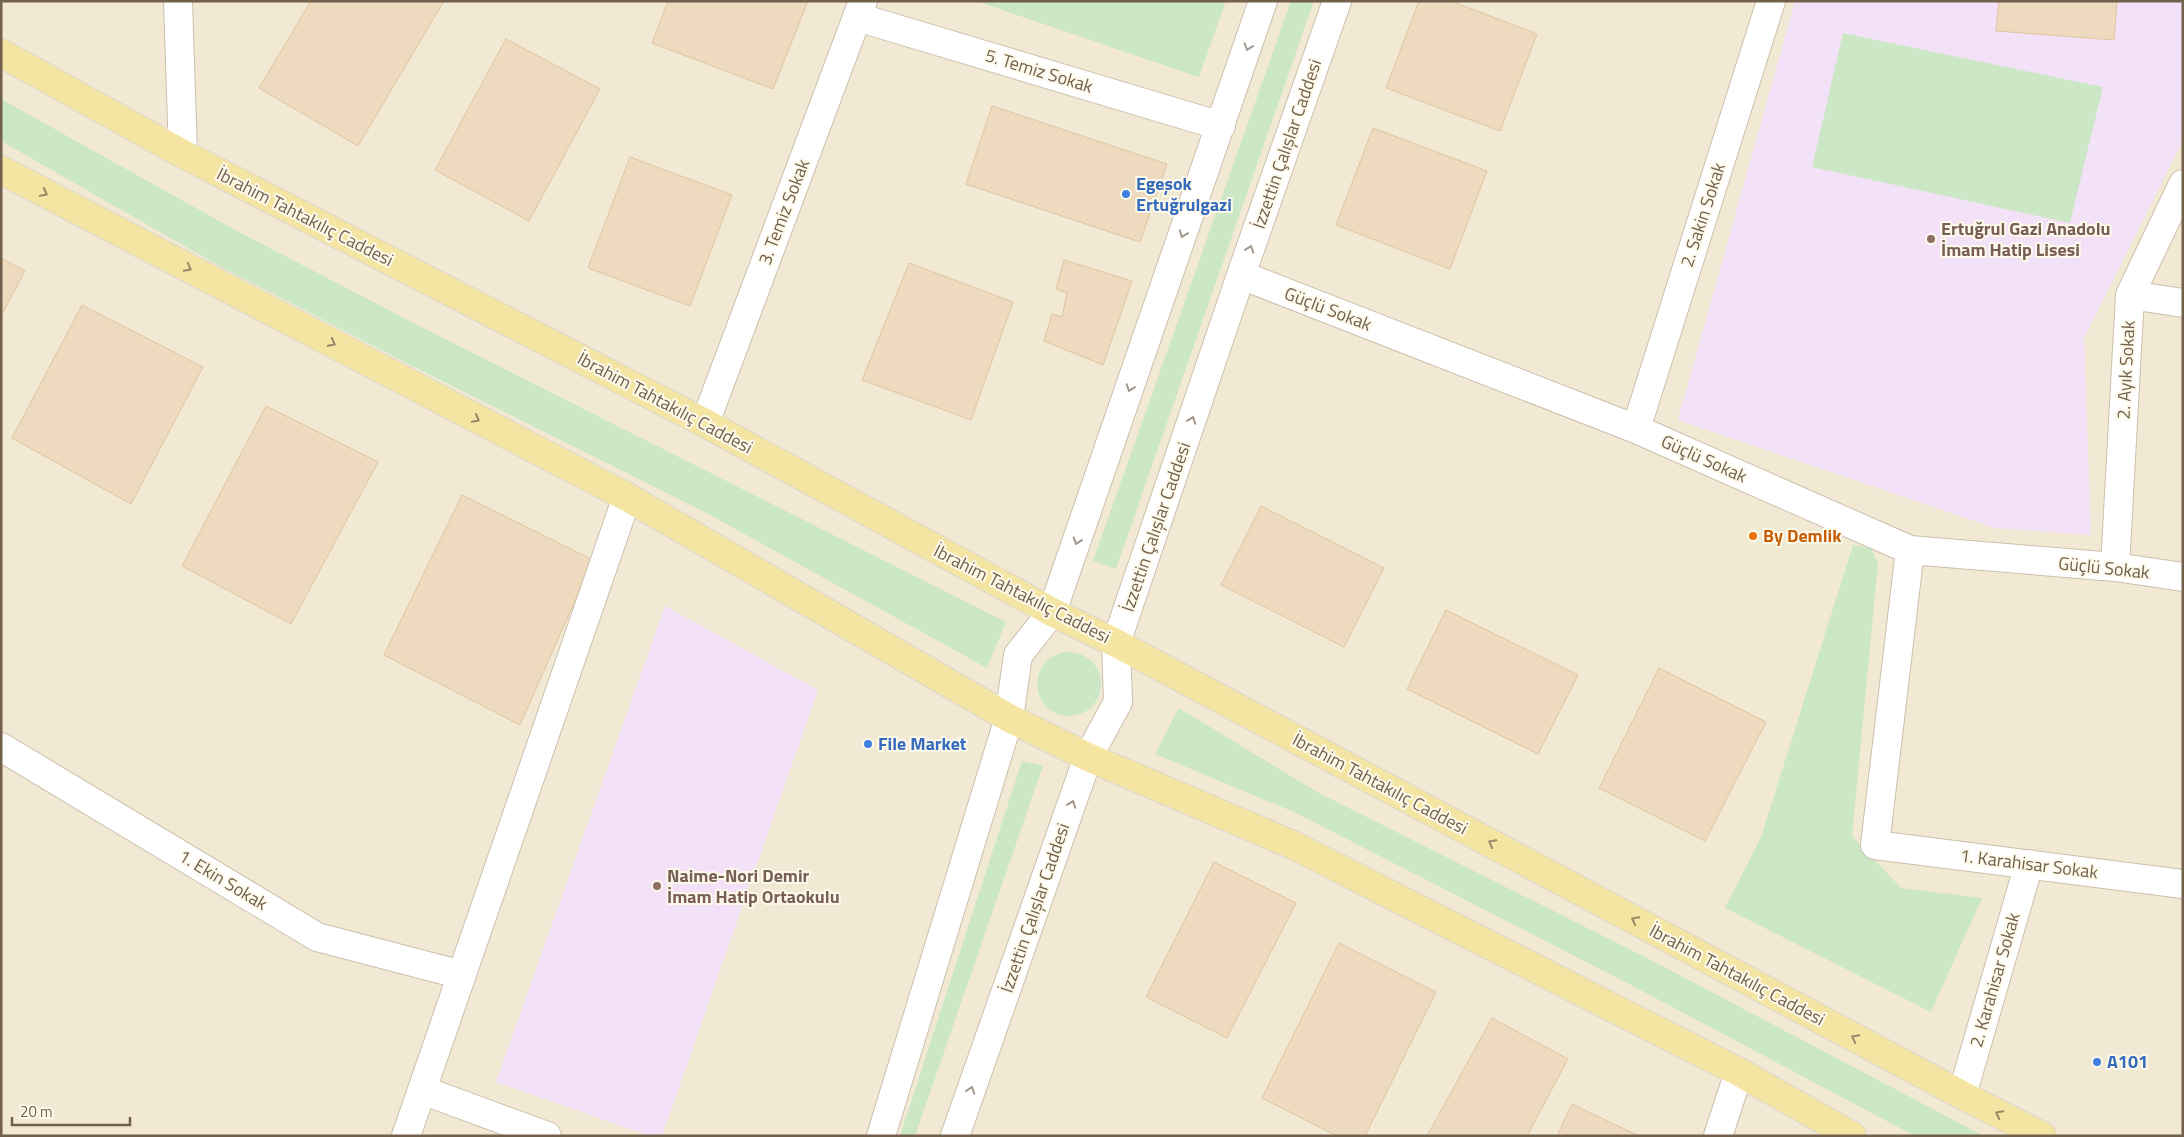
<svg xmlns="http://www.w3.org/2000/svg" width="2184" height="1137" font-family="'Titillium Web',sans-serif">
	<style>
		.residential { fill: #f2e9d4 }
		.education { fill: #f3e2f7 }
		.green { fill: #cce7c5 }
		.building { fill: #eedabf; stroke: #e0c4a0 }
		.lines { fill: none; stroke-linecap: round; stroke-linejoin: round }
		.minor-casing { stroke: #ccbfac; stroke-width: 30 }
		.major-casing { stroke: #dad6d0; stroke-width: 30 }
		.minor { stroke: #fff; stroke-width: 28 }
		.major { stroke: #f5e5a2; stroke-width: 28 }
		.oneway { stroke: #a3988b }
		.oneway2 { stroke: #986 }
		.shop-dot { fill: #3f7fe0; stroke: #fefaeb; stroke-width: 2 }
		.education-dot { fill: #8d6e63; stroke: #fefaeb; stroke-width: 2 }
		.food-dot { fill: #e8710a; stroke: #fefaeb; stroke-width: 2 }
		.labels { text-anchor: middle; stroke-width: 4; stroke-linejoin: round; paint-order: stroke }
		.street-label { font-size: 18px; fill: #72604c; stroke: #fefaeb }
		.shop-label { font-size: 18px; font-weight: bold; fill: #366cbe; stroke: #fefaeb; text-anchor: start }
		.education-label { font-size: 18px; font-weight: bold; fill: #785e54; stroke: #fefaeb; text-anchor: start }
		.food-label { font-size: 18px; font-weight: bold; fill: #c56008; stroke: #fefaeb; text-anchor: start }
	</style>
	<rect width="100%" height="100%" fill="#fbf6e5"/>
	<path class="residential" d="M1,1H2183V1136H1Z"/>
	<path class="education" d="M1795,1H2183V140L2084,338L2091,535L1995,528L1678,420Z
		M665,606L818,690L662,1136H650L496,1082Z"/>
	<path class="green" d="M976,1H1226L1199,77Z
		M1291,1H1314L1116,569L1093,561Z
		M1843,33L2103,87L2070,223L1812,167Z
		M1,99L237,231L431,332L1006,622L987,668L701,510L406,363L214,263L1,141Z
		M1853,545L1871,548L1878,563L1852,836L1901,888L1982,898L1931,1012L1725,908L1761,837Z
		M1037 684a32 32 0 1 1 64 0a32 32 0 1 1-64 0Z
		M1179,708L1317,792L1649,959L1984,1136H1915L1629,984L1296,813L1155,754Z
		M1022,761L1043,766L915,1136H900Z"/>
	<path class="building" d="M311,1H444L358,146L259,88Z
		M668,1H808L773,89L652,43Z
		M1419,1H1451L1537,34L1500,131L1386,88Z
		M1999,1H2117L2114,40L1996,31Z
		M506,39L600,89L529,221L435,170Z
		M992,106L1167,164L1140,242L966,184Z
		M1373,128L1487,171L1450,269L1336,225Z
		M630,157L732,195L690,306L588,268Z
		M1,258L25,271L1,316Z
		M1064,260L1132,281L1103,365L1044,341L1052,314L1062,317L1067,293L1056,289Z
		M909,263L1013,302L971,420L862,380Z
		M82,305L203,367L131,504L12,438Z
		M266,406L378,462L291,624L182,566Z
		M462,495L593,560L520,725L384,655Z
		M1261,506L1384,568L1344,647L1221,585Z
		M1446,610L1578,675L1538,754L1407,689Z
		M1659,668L1766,722L1705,841L1599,788Z
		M1214,862L1296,903L1227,1038L1146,997Z
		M1339,943L1436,992L1365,1136H1337L1262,1098Z
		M1492,1018L1568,1059L1527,1136H1427Z
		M1572,1104L1639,1136H1557Z"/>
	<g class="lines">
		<defs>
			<path id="minor" d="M178,1L183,154
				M857,17L1221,126
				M1241,275L1636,429L1910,550L2115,567L2183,577
				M2130,295L2183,303
				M705,423L863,1
				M1636,429L1771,1
				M1910,550L1875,845L2183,884
				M2115,567L2130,295L2183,184
				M1,747L317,937L462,975
				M422,1090L547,1136
				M1962,1095L2029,864
				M406,1136L627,497
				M881,1136L1009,718L1018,655L1052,612L1263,1
				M955,1136L1088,757L1118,702L1116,643L1241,275L1337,1
				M1718,1136L1739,1072"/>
			<path id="major" d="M1,53L183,154L705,423L1052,612L1116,643L1962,1095L2042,1136
				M1,170L627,497L1009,718L1088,757L1293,845L1739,1072L1852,1136"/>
		</defs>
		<use href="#minor" class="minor-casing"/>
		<use href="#major" class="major-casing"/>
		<use href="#minor" class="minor"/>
		<use href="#major" class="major"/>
	</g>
	<defs><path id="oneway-chevron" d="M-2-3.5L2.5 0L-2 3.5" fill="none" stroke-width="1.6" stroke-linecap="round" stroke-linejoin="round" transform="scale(1.25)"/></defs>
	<g class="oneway">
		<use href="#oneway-chevron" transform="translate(1248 47) rotate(109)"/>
		<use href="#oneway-chevron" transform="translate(1183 234) rotate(109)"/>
		<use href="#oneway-chevron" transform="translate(1250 249) rotate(-71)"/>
		<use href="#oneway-chevron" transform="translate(1130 388) rotate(109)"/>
		<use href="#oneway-chevron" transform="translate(1192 420) rotate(-71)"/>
		<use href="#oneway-chevron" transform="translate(1077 541) rotate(109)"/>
		<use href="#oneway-chevron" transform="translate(1072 804) rotate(-71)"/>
		<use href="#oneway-chevron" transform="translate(971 1090) rotate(-71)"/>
	</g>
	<g class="oneway2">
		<use href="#oneway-chevron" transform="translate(44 193) rotate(28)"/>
		<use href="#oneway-chevron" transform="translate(188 268) rotate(28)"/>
		<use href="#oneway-chevron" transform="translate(332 343) rotate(28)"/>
		<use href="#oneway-chevron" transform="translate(476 419) rotate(28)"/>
		<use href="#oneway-chevron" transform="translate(1492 843) rotate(-152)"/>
		<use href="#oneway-chevron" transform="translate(1635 920) rotate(-152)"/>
		<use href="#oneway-chevron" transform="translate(1855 1038) rotate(-152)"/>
		<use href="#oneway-chevron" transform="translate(1999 1114) rotate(-153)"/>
	</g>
	<g class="shop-dot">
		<circle cx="1126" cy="194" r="5"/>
		<circle cx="868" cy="744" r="5"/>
		<circle cx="2097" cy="1062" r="5"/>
	</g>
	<g class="education-dot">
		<circle cx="1931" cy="239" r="5"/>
		<circle cx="657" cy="886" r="5"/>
	</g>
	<circle class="food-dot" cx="1753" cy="536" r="5"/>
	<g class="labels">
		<g class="street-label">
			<text transform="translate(1039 71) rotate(17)" y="6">5. Temiz Sokak</text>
			<text transform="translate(1287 144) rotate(-71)" y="6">İzzettin Çalışlar Caddesi</text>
			<text transform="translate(784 212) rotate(-69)" y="6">3. Temiz Sokak</text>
			<text transform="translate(1703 215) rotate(-72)" y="6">2. Sakin Sokak</text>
			<text transform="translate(305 217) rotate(27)" y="6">İbrahim Tahtakılıç Caddesi</text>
			<text transform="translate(1328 309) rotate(21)" y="6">Güçlü Sokak</text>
			<text transform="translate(2126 370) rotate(-87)" y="6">2. Ayık Sokak</text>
			<text transform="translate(665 403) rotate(28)" y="6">İbrahim Tahtakılıç Caddesi</text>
			<text transform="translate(1704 459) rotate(24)" y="6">Güçlü Sokak</text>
			<text transform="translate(1156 527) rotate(-71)" y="6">İzzettin Çalışlar Caddesi</text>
			<text transform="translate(2104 568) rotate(6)" y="6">Güçlü Sokak</text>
			<text transform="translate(1022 594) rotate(27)" y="6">İbrahim Tahtakılıç Caddesi</text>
			<text transform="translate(1380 784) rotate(28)" y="6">İbrahim Tahtakılıç Caddesi</text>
			<text transform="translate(2029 864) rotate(7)" y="6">1. Karahisar Sokak</text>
			<text transform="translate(223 880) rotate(31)" y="6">1. Ekin Sokak</text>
			<text transform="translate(1035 908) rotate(-71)" y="6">İzzettin Çalışlar Caddesi</text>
			<text transform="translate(1737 975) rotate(28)" y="6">İbrahim Tahtakılıç Caddesi</text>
			<text transform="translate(1995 980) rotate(-74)" y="6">2. Karahisar Sokak</text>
		</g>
		<g class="shop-label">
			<text x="1136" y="190">Egeşok<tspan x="1136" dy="21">Ertuğrulgazi</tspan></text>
			<text x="878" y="750">File Market</text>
			<text x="2107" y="1068">A101</text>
		</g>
		<g class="education-label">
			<text x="1941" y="235">Ertuğrul Gazi Anadolu<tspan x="1941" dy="21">İmam Hatip Lisesi</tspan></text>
			<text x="667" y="882">Naime-Nori Demir<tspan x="667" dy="21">İmam Hatip Ortaokulu</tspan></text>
		</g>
		<g class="food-label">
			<text x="1763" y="542">By Demlik</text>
		</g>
	</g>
	<rect width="2184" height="1137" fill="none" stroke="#72604c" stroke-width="5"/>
	<path d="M12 1117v8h118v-8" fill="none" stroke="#72604c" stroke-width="2.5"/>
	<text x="20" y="1117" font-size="15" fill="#72604c" stroke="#fefaeb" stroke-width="4" paint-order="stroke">20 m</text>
</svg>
